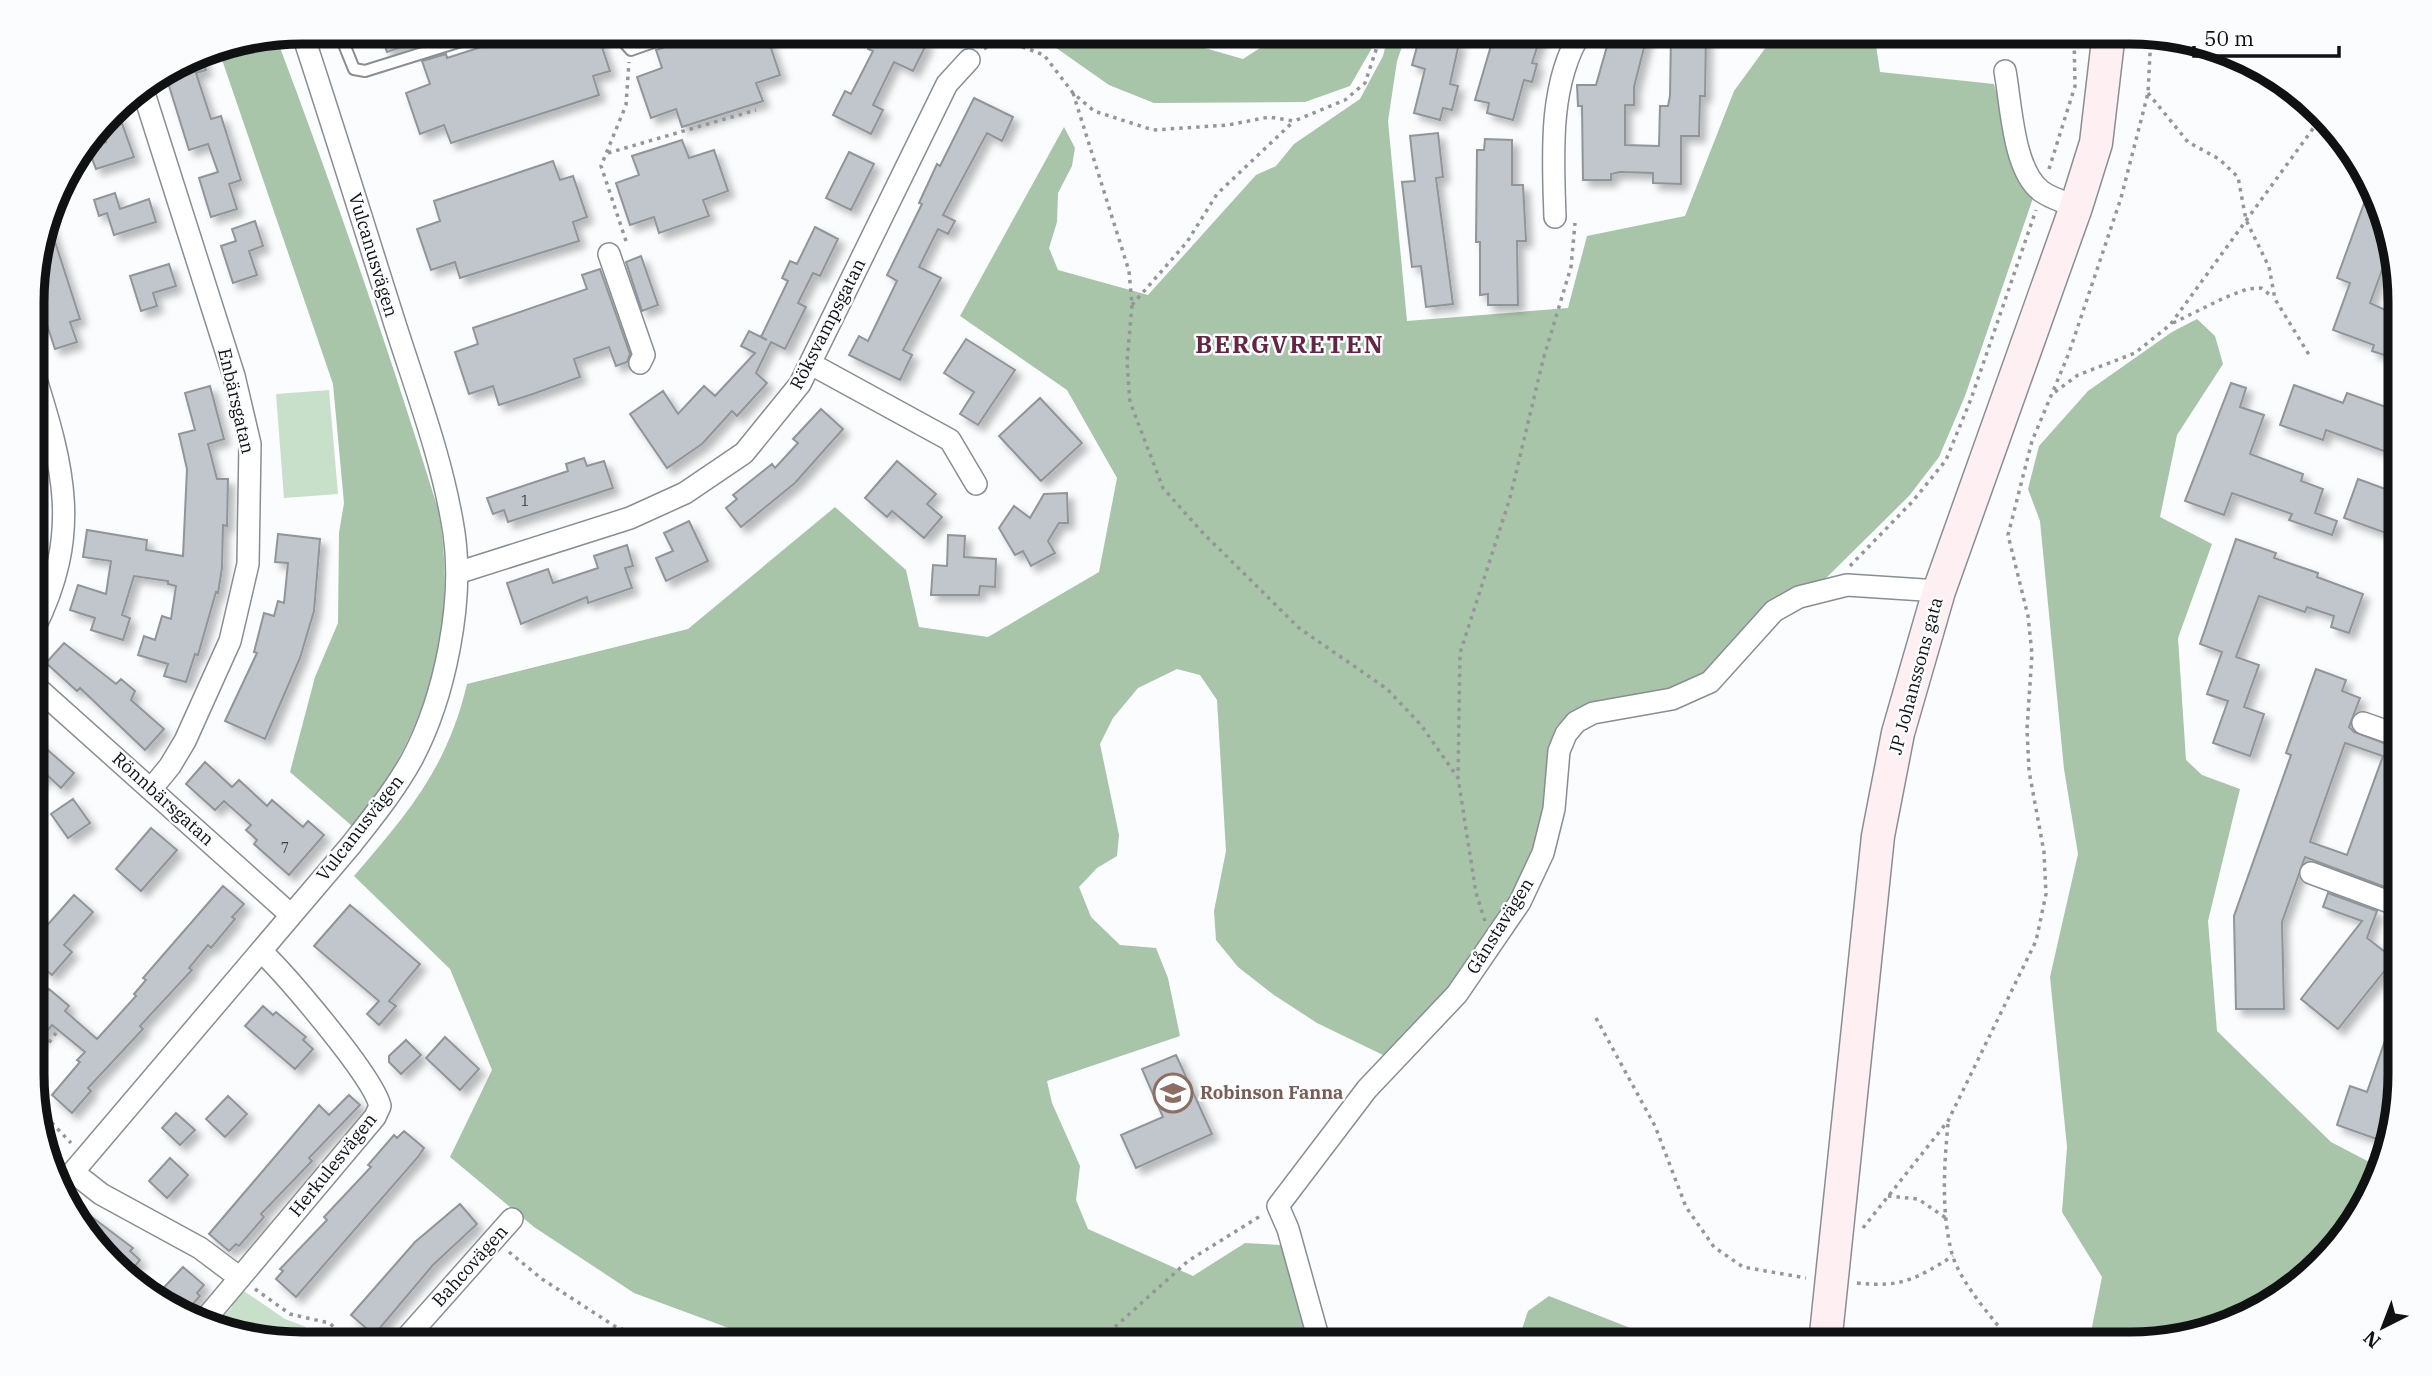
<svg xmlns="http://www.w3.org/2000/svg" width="2432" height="1376" font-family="'IBM Plex Serif',serif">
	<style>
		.green { fill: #c8e0c9 }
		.forest { fill: #a8c4a9 }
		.building { fill: #c1c6cc; stroke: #90959a; stroke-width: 2; fill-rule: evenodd; filter: url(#shadow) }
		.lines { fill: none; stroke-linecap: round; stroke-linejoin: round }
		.lane-casing { stroke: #898e93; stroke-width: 14 }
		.street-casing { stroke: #898e93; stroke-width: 24 }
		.secondary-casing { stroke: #898e93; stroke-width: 35 }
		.path { stroke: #949698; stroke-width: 3.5; stroke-dasharray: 3.5 5; stroke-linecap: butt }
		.lane { stroke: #fff; stroke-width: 10 }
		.street { stroke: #fff; stroke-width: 21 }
		.secondary { stroke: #fdeff2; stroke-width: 32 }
		.labels { text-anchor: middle; stroke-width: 5; stroke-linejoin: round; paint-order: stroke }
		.number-label { font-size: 14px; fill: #3c3e41 }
		.street-label { font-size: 18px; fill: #0f1113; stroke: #fafcfe }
		.education-label { font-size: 18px; font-weight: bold; fill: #785e54; stroke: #fafcfe; text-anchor: start }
		.district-label { font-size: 24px; font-weight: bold; letter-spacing: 2px; fill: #642444; stroke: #fafcfe }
		.rim { fill: none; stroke: #0f1113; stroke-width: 9 }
	</style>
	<defs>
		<filter id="shadow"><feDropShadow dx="6" dy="6" stdDeviation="3.5" flood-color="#0004"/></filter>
	</defs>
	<rect width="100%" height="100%" fill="#fafcfe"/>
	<path class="green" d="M329,390L338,494L284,498L276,394Z
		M239,1291H244L285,1319L306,1327L292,1343L232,1335L218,1323L232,1307V1301Z"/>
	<path class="forest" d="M971,32H1149L1243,59L1285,32H1377L1372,48L1350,86L1305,102L1154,103L1109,85L1052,45Z
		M1389,32H1407L1397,61L1388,121L1407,321L1568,308L1587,236L1685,216L1734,91L1777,32H1874L1880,72L1994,84L2012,153L2033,198L1965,396L1939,457L1909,496L1821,583L1706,676L1671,689L1569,715L1556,727L1548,751L1547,806L1535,849L1514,898L1450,988L1405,1038L1383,1055L1317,1023L1274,995L1238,967L1216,940L1214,911L1226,851L1217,700L1200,675L1177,669L1138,688L1113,718L1100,744L1119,835L1117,856L1097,868L1079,887L1091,917L1120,945L1156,948L1168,978L1180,1036L1047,1081L1052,1103L1080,1166L1076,1200L1088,1229L1193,1276L1245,1243L1281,1245L1308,1344H782L753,1337L634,1293L534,1227L450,1157L492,1070L450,969L354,876C409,812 447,768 467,684L688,629L835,507L906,570L919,627L988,637L1099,572L1117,478L1067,390L960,316L1064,127L1075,148L1072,166L1058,193L1057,222L1049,248L1058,270L1148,295L1256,175L1276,166L1294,144L1360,99L1383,56Z
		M276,37C335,193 389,350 438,509C460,623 427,739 352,826L290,772L315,677L338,623L339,533L344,503L333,384L218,48Z
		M2197,319L2215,336L2223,364L2177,435L2160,517L2212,544L2178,638L2186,760L2202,775L2240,789L2208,921L2217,1031L2331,1142L2377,1166L2365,1209L2280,1299L2217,1330L2148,1344H2094L2092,1327L2102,1277L2062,1212L2067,1147L2050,977L2078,854L2064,769L2040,521L2028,489L2039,446L2088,391L2172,332Z
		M1549,1296L1671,1344H1517L1528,1311Z"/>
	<path class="building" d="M380,32H440V39L417,46L416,42L387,52Z
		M528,32H572L574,37L597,32L610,71L593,76L599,95L451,143L444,125L420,134L406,93L430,84L422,61L446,54L447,58Z
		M711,32H738L742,42L766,33L780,75L756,83L763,101L682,127L676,109L651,118L637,77L662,68L656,50Z
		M877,32H904L927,43L913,71L894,62L873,105L883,110L871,134L833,115L845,91L851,94L873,51L868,49Z
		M1421,32H1451L1449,40L1459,43L1450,84L1458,86L1452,110L1443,108L1440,120L1414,113L1425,69L1412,65Z
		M1495,32H1542L1532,63L1537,64L1532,82L1524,80L1513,120L1487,113L1489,103L1475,100Z
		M1611,32H1648L1634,87V105H1625V145L1659,146L1660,106H1668L1670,96L1671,34L1706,35L1705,96H1700L1699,136H1681V184L1653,183V173L1620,172L1611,174V180H1583L1582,106H1578L1577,85H1596Z
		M199,52L206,70L196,73L211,119L221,116L241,180L229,184L237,209L211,217L199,178L218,172L208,144L189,150L165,73Z
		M974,98L1013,117L1002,141L987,133L943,215L955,221L948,234L938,229L919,267L941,278L903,350L912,355L900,380L849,355L859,336L868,341L897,281L887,275L922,204L919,203L937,164L940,166Z
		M119,115L134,157L96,169L88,148L106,142L101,127L108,119Z
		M1438,133L1443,177L1436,178L1453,304L1426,307L1421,266L1412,267L1402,182L1415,181L1410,136Z
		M1485,139L1512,140V185H1523L1526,241H1517L1518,305H1488V294L1480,295V242H1476L1477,150H1484Z
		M682,140L689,158L714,150L728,191L703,200L709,216L659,233L654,217L630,225L616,183L639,175L632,156Z
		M849,152L874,164L851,210L826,198Z
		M553,161L560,180L573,176L587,217L573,222L579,241L460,278L455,262L431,270L417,229L440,221L434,201Z
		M2371,184L2386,215L2392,243L2370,303L2400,317V360L2372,351L2374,345L2333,330L2350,283L2337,278Z
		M115,193L120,209L149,199L156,222L114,235L107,213L99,216L94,200Z
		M48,220L80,319L70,322L77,342L55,349L39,301L45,299L34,265Z
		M255,221L263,246L249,251L257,275L233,283L221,246L236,241L232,229Z
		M815,227L838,239L820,276L813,273L798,303L806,307L785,349L771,342L756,373L767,383L737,416L732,411L702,444L667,468L630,414L663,391L678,414L704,386L715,396L755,353L741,346L749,331L767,340L761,337L788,281L782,278L790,261L797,264Z
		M641,256L658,305L642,311L626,262Z
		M169,264L176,286L153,293L157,306L141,311L130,276Z
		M600,269L630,354L627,362L616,366L609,347L574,359L580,377L533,394L499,405L493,386L469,394L455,352L478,344L473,328L587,289L582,275Z
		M966,339L1015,370L978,425L960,414L974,392L944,373Z
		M2231,383L2246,388L2240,407L2264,415L2250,454L2303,474L2301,481L2323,489L2315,513L2337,521L2332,535L2289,520L2292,514L2232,493L2224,515L2185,501Z
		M2294,385L2343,403L2347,393L2400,412V440L2395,455L2326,430L2323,440L2280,425Z
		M210,386L224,439L208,444L217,479H228L227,526L223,525L222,568L218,593L216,592L198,655L195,654L186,682L164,676L168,664L138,655L144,636L155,640L162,616L171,619L176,586L168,584V581L134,576L122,615L130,618L123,640L91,630L95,618L70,610L78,585L106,594L111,561L83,557L87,530L147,540L146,550L183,556L187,469L179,434L195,430L185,393Z
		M1040,398L1082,443L1041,481L999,436Z
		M821,409L843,429L795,483L741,527L726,508L737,499L733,495L772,464L775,468L798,443L793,439Z
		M584,458L587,466L604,461L613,488L508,522L504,510L493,514L487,498L568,471L566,464Z
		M897,461L936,494L927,504L942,517L924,538L892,511L887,517L865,498Z
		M2358,479L2399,494L2386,533L2344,518Z
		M1067,493L1068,523H1059L1048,541L1055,553L1031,566L1023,551L1015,555L999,528L1014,506L1030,518L1044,494Z
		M689,521L708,561L666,581L656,558L673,551L664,533Z
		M278,534L320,539L314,611L300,658L265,739L225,721L257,653L254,652L264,613L274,616L278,601L284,603L288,563L275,562Z
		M948,535L965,536L964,557L996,559L995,587L980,586L979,595H931L933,565L947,566Z
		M2236,539L2276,553L2274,558L2318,573L2317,577L2363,594L2349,633L2331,627L2334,616L2307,607L2305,612L2259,596L2236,657L2259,665L2244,707L2264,714L2250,756L2213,743L2228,701L2207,694L2222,652L2200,644Z
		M627,545L633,566L625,568L632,588L588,603L587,597L521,624L507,583L548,569L553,583L598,568L594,556Z
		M64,643L116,684L121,679L135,691L131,700L164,729L145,750L80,688L77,691L46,663Z
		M2316,669L2346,680L2342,691L2360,698L2349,727L2354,732L2400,749V854L2385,887L2305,857L2282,922L2284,1009H2236L2234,916L2291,755L2286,753ZM2345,743L2383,756L2347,855L2310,842Z
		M34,738L74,773L61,788L46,774L34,788Z
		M205,762L232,787L239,780L267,806L272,800L303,827L308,821L324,835L289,875L254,844L257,840L246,830L251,825L224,801L215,810L186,784Z
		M73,799L90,823L68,838L51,814Z
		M151,828L177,850L141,891L116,869Z
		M223,886L244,904L232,917L235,919L211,948L208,945L189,968L192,970L140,1026L143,1029L88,1088L91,1091L72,1113L52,1095L80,1062L77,1060L85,1052L52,1025L34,1047V1007L49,989L69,1006L65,1011L97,1039L136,996L134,994L146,980L143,978Z
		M2328,893L2377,911L2367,938L2394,959L2338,1029L2301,999L2362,921L2323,907Z
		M74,895L93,912L64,945L72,952L52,975L34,960V950L47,934L43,930Z
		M350,905L420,964L389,1001L396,1006L379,1025L367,1014L379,1001L314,946Z
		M263,1006L273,1015L276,1012L306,1037L303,1040L313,1049L295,1069L245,1026Z
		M2388,1032L2400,1036V1061L2387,1100L2396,1104L2385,1142L2337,1125L2350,1086L2367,1092Z
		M445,1037L479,1069L460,1090L426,1058Z
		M406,1040L421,1055L401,1074L389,1062V1056Z
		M1176,1055L1212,1134L1136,1168L1121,1135L1163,1117L1142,1069Z
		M349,1095L360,1105L309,1158L312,1161L261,1214L264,1217L239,1246L236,1244L229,1251L209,1234L319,1105L329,1115Z
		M228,1096L247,1114L225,1137L206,1119Z
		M176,1113L195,1130L180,1145L162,1128Z
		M404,1131L424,1148L418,1157L296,1297L276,1279L283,1271L280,1269L327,1220L324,1217L371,1167L368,1165L394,1135L397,1138Z
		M170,1158L188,1175L167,1198L149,1181Z
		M72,1202L133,1248L130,1251L140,1260L129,1273L77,1225L69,1204Z
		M460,1204L477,1224L433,1265L374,1335L351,1315L415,1242Z
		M183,1267L204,1285L197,1293L200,1296L183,1315L167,1309L155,1297Z"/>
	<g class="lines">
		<defs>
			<path id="lane" d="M339,32L354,69L365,71L490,32
				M615,32L631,50L682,32"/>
			<path id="street" d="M2005,71C2011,103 2013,170 2041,191C2050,198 2065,202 2076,207
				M142,87L234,376L250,444L248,564L230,641L185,741L170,766L152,788
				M1555,217C1553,157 1548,85 1581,32
				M609,254L644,355L640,363
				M811,364L950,440L976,484
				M34,373C64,468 82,534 34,629
				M457,573L630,518L685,493L744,453L800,384L947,84L969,60
				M34,685L291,915
				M2363,723L2400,736
				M2311,873L2400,906
				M73,1172L101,1194L200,1248L240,1278
				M62,1185L351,845C373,817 395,790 412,759C445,697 464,602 454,533C443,461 417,393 395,324C364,226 334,129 302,32
				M202,1323L375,1117L380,1106C373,1076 286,975 261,951
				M401,1344L512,1219
				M1320,1344L1288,1229L1278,1206L1367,1089L1457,994L1520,902L1543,853L1554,809L1559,751L1566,734L1576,722L1593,713L1672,699L1710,682L1774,611L1799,597L1847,585L1939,591"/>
			<path id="secondary" d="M1825,1344L1878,836L1898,733L1939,591L2076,207L2096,143L2109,32"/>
		</defs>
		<use href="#lane" class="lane-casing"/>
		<use href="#street" class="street-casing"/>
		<use href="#secondary" class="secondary-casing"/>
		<path class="path" d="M992,32L999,38L1044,55L1073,93L1094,111L1153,130L1228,125L1269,117L1294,121L1345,100L1365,83L1382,32
			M984,49L999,38
			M1073,93L1129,271L1132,305L1127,362L1130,402L1163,488L1202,532L1299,628L1387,689L1421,725L1458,778
			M2148,93L2188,142L2219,159L2238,177L2246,220L2269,267L2275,299L2311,358
			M608,153L756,110
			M2049,169L2075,86L2074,32
			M626,241L601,166L626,105L629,62
			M1132,305L1187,242L1217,194L1294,121
			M2173,323L2224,298L2247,289L2261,288L2273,297
			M2055,392L2078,375L2135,353L2170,325L2320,119
			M2392,558L2400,562
			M1850,566L1913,501L1946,460L1971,399L2036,210
			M1485,921L1476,893L1458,778L1460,653L1510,498L1543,360L1571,267L1575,223
			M1596,1018L1655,1126L1686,1207L1714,1247L1743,1267L1806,1278
			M34,1063L56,1033
			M34,1104L71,1143
			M1948,1124C1944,1166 1941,1212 1952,1254C1961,1284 1994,1320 2013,1344
			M1888,1196L1918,1199L1946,1218
			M1863,1228L1948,1121L2036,941L2046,894L2044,852L2029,771L2027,729L2032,654L2028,616L2008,535L2032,441L2069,353L2121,198L2148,93L2151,34
			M509,1252L542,1279L616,1327L665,1344
			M1857,1283C1901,1288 1916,1279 1953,1256
			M255,1289L290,1314L329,1323L355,1344
			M1096,1344L1188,1261L1262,1215"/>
		<use href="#lane" class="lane"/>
		<use href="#street" class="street"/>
		<use href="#secondary" class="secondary"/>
	</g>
	<defs>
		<symbol id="school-ring" viewBox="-11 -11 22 22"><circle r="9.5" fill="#fafcfe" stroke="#8d6e63" stroke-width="1.5"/><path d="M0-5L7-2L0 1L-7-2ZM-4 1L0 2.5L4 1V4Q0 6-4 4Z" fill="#8d6e63"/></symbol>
	</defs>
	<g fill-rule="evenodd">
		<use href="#school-ring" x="1151" y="1071" width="44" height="44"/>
	</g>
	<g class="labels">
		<g class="number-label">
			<text x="525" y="506">1</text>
			<text x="285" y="853">7</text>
		</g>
		<g class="street-label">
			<text transform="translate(373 255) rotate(73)" y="6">Vulcanusvägen</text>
			<text transform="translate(828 324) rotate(-63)" y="6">Röksvampsgatan</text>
			<text transform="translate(236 401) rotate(77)" y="6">Enbärsgatan</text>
			<text transform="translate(1916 676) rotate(-75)" y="6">JP Johanssons gata</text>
			<text transform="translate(163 799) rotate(42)" y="6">Rönnbärsgatan</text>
			<text transform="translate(360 828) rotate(-52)" y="6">Vulcanusvägen</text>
			<text transform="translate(1500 926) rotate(-58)" y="6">Gånstavägen</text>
			<text transform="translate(333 1165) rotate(-51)" y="6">Herkulesvägen</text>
			<text transform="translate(470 1266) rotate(-48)" y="6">Bahcovägen</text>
		</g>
		<g class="education-label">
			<text x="1200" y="1099">Robinson Fanna</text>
		</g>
		<g class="district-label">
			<text x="1290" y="353">BERGVRETEN</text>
		</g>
	</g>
	<path d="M0 0H2432V1376H0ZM302 44H2130A258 258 0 0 1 2388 302V1074A258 258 0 0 1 2130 1332H302A258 258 0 0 1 44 1074V302A258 258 0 0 1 302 44Z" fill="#fafcfe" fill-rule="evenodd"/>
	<path class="rim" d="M302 44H2130A258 258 0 0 1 2388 302V1074A258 258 0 0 1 2130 1332H302A258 258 0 0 1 44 1074V302A258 258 0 0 1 302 44Z"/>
	<g transform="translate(2383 1327) rotate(222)" stroke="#fafcfe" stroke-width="5" paint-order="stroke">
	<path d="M0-5L12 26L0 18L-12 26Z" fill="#0f1113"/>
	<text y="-10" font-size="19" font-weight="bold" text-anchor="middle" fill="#0f1113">N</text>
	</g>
	<path d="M2194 46v10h145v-10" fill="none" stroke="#0f1113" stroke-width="3.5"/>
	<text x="2204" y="46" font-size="21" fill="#0f1113" stroke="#fafcfe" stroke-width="5" paint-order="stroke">50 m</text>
</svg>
